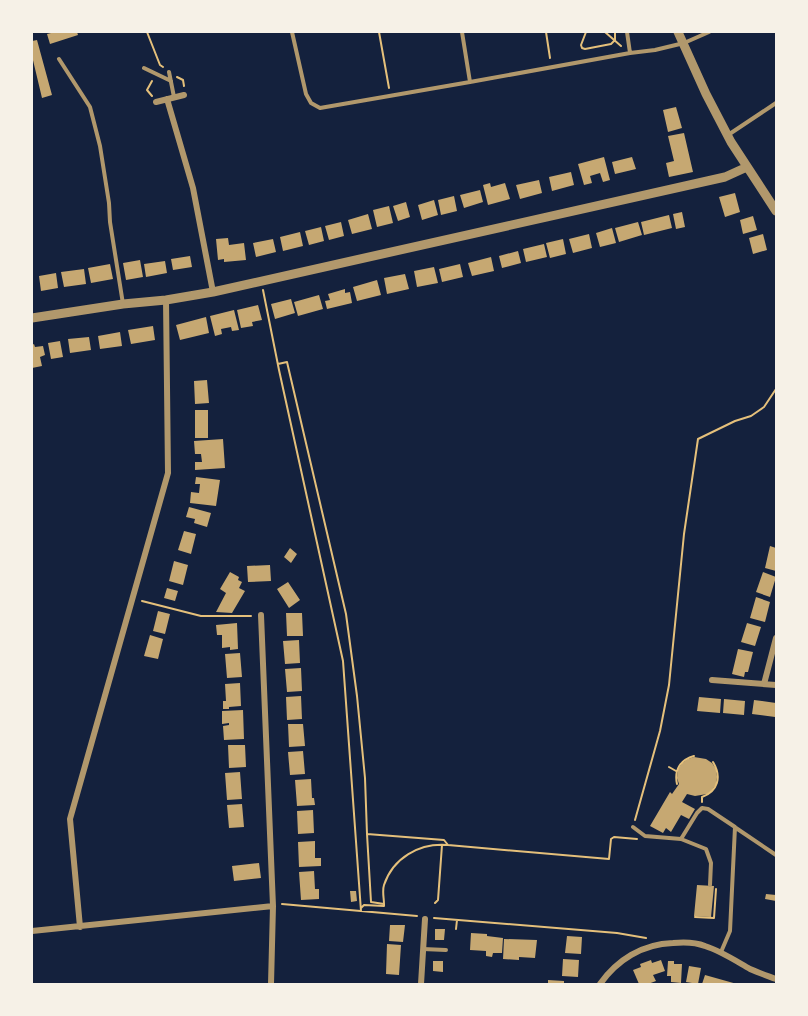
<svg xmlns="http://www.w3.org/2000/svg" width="808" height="1016" font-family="Spectral,serif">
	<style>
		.building { fill: #c6a872 }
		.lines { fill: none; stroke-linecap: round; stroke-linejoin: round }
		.path { stroke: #e5c07b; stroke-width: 2 }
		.service { stroke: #b1986c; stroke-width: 4 }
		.minor { stroke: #b1986c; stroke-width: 6 }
		.tertiary { stroke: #b1986c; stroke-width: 9 }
	</style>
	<rect width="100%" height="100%" fill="#14213d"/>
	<path class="building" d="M55,32H77L78,35L50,44L47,34Z
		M37,40L52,95L42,98L32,56V41Z
		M676,107L682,128L668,132L663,110Z
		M684,133L693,172L669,177L666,163L674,161L668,136Z
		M604,157L610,180L603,182L600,173L590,176L592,183L584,185L578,164Z
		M632,157L636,169L615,174L612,162Z
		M571,172L574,185L552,191L549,177Z
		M539,180L542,193L520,199L516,185Z
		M490,183L491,187L505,183L510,199L488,205L483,185Z
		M480,190L483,202L464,208L460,195Z
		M735,193L740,212L725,217L719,197Z
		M454,196L457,211L441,215L438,200Z
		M434,200L438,215L422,220L418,205Z
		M406,202L410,217L398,221L393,206Z
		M389,206L393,223L377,227L373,210Z
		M682,212L685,227L676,229L673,214Z
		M368,214L372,229L352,234L348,220Z
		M669,215L672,228L644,235L641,222Z
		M753,216L757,230L743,234L740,220Z
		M341,222L344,236L329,240L325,226Z
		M638,222L642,235L619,242L615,228Z
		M321,227L324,241L309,245L305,231Z
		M612,228L616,243L600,247L596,233Z
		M300,232L303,246L283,251L280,237Z
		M589,234L592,248L573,253L569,239Z
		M763,234L767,250L753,254L749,238Z
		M228,238L229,245L244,243L246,260L224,262V259L218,260L216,239Z
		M273,239L276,252L256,257L253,243Z
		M563,239L566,254L550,258L546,243Z
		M544,244L547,257L526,262L523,249Z
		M518,251L521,263L502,268L499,256Z
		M190,256L192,267L173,270L171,259Z
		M491,257L494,271L472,276L468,263Z
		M140,260L143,277L126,280L123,263Z
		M165,261L167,273L146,277L144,264Z
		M110,264L113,279L91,283L88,268Z
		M460,264L463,277L442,282L439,269Z
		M434,267L438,283L417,287L414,271Z
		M84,269L86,284L64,287L61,272Z
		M56,273L58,288L41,291L39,276Z
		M405,274L409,289L387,294L384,278Z
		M377,280L381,295L357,301L353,287Z
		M345,289V293L350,292L352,303L327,309L325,301L330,300L328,294Z
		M319,295L323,309L298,316L294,302Z
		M291,299L295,313L275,319L271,304Z
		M258,305L262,320L252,322L253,326L241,328L237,310Z
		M234,310L239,330L232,331L231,327L221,329L222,334L215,336L210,316Z
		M206,317L209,333L180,340L176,325Z
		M153,326L155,340L131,344L128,330Z
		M120,332L122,346L100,349L98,336Z
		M89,337L91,350L70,353L68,339Z
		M60,341L63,357L51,359L48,343Z
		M34,344L35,347L43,346L45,355L40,357L42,366L32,368V345Z
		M207,380L209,403L195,404L194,381Z
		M195,410H208V438H195Z
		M223,439L225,468L195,470V462H202L201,454H195L194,441Z
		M196,477L220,480L216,506L190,503L191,492L199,493L200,484H195Z
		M189,507L211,513L207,527L194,523L195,519L186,517Z
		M184,531L196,534L191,554L178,550Z
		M770,546L776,548V571L765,568Z
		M290,548L297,554L291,563L284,557Z
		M174,561L188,565L183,585L169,581Z
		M270,565L271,581L248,582L247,566Z
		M230,572L239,577L238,580L242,582L239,588L245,591L232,613L216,612L226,593L220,589Z
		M763,572L776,577L770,597L756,592Z
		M288,582L300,600L289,608L277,589Z
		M167,588L178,591L175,601L164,598Z
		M756,597L770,602L765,622L750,618Z
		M158,611L170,614L165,634L153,631Z
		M286,613H302L303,636H287Z
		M237,623L238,649L230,650V647L222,648V635H217L216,625Z
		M747,623L761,627L755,646L741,642Z
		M150,635L163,639L158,659L144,656Z
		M299,640L300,663L285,664L283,641Z
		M738,649L753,652L748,672H745L744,677L732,674Z
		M240,653L242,677L227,678L225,654Z
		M301,668L302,691L287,692L285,669Z
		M240,683L241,706L229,707V709H223V701H226L225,684Z
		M301,696L302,719L287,720L286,697Z
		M699,697L721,699L720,713L697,711Z
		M724,699L745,701L744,715L723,713Z
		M754,700L776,703L775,717L752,714Z
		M243,710L244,739L224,740L223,726L229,725V723L222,724V711Z
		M288,724H303L305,746L289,747Z
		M228,745H245L246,767L229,768Z
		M303,751L305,774L290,775L288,752Z
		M694,757L706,759L712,763L716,769L717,777L716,784L712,790L707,794L695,796L687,794L682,802L695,809L689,819L681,815L671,832L666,828L663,833L650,826L670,792L672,794L679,784L677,778L678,769L682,763L688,759Z
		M240,772L242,799L227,800L225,773Z
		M311,779L312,798H314L315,805L297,806L295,780Z
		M242,804L244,827L229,828L227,805Z
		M313,810L314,833L298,834L297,811Z
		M315,841V858H321V866L299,867L298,842Z
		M259,863L261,878L234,881L232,866Z
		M314,871L315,889H319V899L301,900L299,872Z
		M697,885L714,886L711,917L694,916Z
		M350,891H356L357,901L351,902Z
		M766,894L776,895V901L765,899Z
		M390,925H405L403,942L389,941Z
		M435,929H445L444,940H435Z
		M471,933L487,934V936L503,938L502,953H493L492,957L486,956V951L470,950Z
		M567,936L582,937L581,954L565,953Z
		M504,939L537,940L535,958L519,957V960L503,959Z
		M387,944L401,945L399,975L386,974Z
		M563,959L579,960L578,977L562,976Z
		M651,960L652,963L661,960L665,971L653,975L656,981L648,984H639L633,970L641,967L640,964Z
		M433,961H443V972L433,971Z
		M668,961H674V964H682L681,983L671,982V976H667Z
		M689,966L701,968L698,984L686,982Z
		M705,975L737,984H702Z
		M548,980L564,981V984H548Z"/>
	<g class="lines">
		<path class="path" d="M147,32L160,65L163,67
			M379,32L389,88
			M546,32L550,58
			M586,32L581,45L582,48L585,49L611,44L615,40V32
			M605,32L621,46
			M177,77L183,80L184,86
			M152,96L147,90L152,81
			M263,290L279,370L343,661L361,911
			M278,364L287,362L346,614L357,696L365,778L367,834
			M142,601L201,616H251
			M669,767L676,771
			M677,784C674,770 680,760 694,756
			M702,802V797C718,791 722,777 713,762
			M635,820L660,731L669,685L684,534L698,439L735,421L751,416L764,407L776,389
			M435,903L438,900L442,845
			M282,904L417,916
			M384,904C384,898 382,891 384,885C393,858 419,843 447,845
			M361,908L364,905L384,906V904L371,902L367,834L444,840L448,845L609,859L611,839L614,837L637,839
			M695,917L714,918L716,889
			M434,918L617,933L646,938
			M456,929L457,920"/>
		<path class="service" d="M292,32L306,94L311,103L320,108L470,82
			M462,32L470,82L630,53
			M627,32L630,53L655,50L684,43L709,32
			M59,59L90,107L100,146L109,203L110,222L123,304
			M144,68L171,81
			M169,72L174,97
			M728,135L776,103
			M633,827L645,836L681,839L697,813L702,808L708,809L735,827L730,931L721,952
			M736,828L776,855
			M681,839L706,849L711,863L710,885
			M423,949L446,950"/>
		<path class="minor" d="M167,99L193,188L213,292
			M156,102L184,95
			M261,615L273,906L271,984
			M712,680L776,685
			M764,684L776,638
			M80,927L70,819L168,473L166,300
			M32,931L273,906
			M421,984L425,919
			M600,984C617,960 642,944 673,943C683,942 695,942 705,946C721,951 736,961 750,969C759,973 768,976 776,979"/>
		<path class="tertiary" d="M678,32L706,94L731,142L776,211
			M32,318L123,304L166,300L213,292L725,177L747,167"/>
	</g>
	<rect width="808" height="1016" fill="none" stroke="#f6f1e7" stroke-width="66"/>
</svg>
